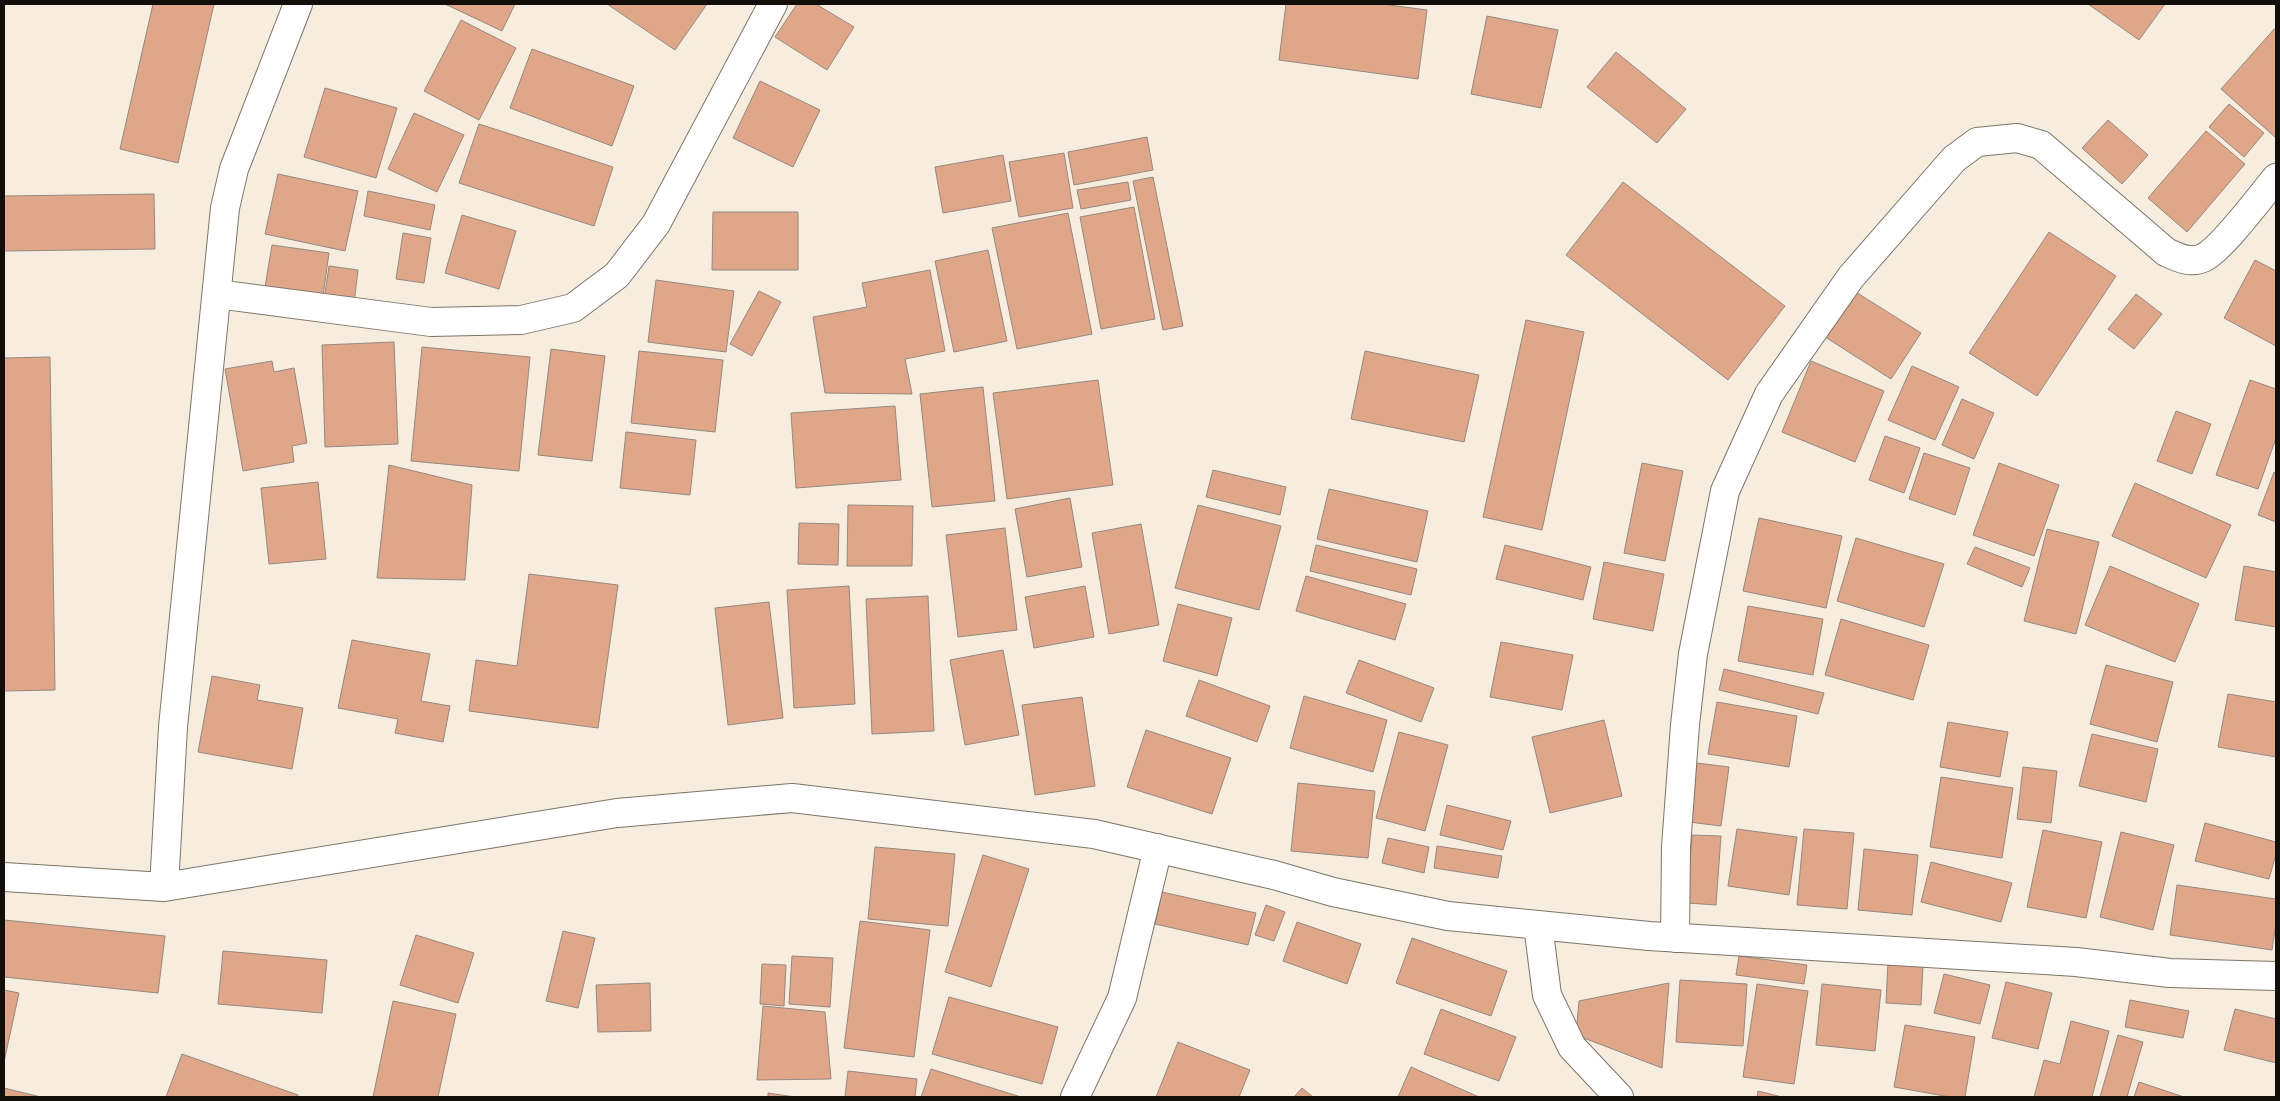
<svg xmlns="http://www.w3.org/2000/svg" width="2280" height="1101" font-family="'PT Serif',serif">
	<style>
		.building { fill: #e0a688; stroke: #968881 }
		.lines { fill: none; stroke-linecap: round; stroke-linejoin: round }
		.minor-casing { stroke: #7c7568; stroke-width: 30 }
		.minor { stroke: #fff; stroke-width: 28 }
	</style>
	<rect width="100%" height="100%" fill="#f6eddf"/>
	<path class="building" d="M153,4H214L178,163L120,149Z
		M445,4H515L502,31Z
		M607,4H707L675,50Z
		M797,4H816L854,27L827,70L775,37Z
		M1286,4H1382L1427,10L1418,79L1279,60Z
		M2088,4H2165L2139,40Z
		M1487,16L1558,30L1541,108L1471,94Z
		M461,20L516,48L479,120L424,91Z
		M2276,27V135L2275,137L2221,89Z
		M532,49L634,86L612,146L510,108Z
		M1616,52L1686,109L1657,143L1587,87Z
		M760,81L820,110L793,167L733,138Z
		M325,88L397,108L376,178L304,157Z
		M2229,104L2264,133L2244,157L2209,127Z
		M414,113L464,135L437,192L388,169Z
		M2108,120L2148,155L2122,184L2082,148Z
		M479,124L613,167L594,226L459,183Z
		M2206,131L2245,164L2187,232L2148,198Z
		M1147,137L1153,170L1074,185L1068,152Z
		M1064,153L1073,208L1019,217L1009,162Z
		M1003,155L1011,201L943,213L935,167Z
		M278,174L358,191L345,251L265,234Z
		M1153,177L1183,326L1163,330L1133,181Z
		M1128,182L1131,200L1081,209L1077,190Z
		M1623,182L1785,306L1728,380L1566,255Z
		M368,191L435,205L430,230L364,216Z
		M154,194L155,249L4,251V196Z
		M1134,207L1155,319L1101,329L1080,217Z
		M713,212H798V270H712Z
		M1068,213L1092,334L1017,349L992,228Z
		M462,215L516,231L499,289L445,273Z
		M2049,232L2116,276L2037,396L1969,353Z
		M403,233L431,238L424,283L396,279Z
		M272,245L329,253L323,296L265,287Z
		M988,250L1007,341L954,352L935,261Z
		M2255,260L2276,271V346L2224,318Z
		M329,266L358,270L354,304L324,300Z
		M930,270L945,351L905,359L912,394L825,393L813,317L867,307L862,283Z
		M656,280L734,291L726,352L648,342Z
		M1851,289L1921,333L1891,379L1822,335Z
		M759,291L781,302L752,356L730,344Z
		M2136,294L2162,314L2134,349L2108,329Z
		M1526,320L1584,332L1542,530L1483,517Z
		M394,342L398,444L325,447L322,345Z
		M422,347L530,357L519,471L411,461Z
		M551,349L605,356L592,461L538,455Z
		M639,351L723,360L715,432L631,423Z
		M1365,351L1479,375L1464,442L1351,419Z
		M50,357L55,690L4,691V358Z
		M272,361L274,372L294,368L307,443L292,446L294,462L243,471L225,369Z
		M1811,361L1884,391L1855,462L1782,432Z
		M1912,366L1959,387L1935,440L1888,420Z
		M1098,380L1113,485L1007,499L993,393Z
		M2250,380L2276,389V438L2258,489L2216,475Z
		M983,387L995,501L932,507L920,394Z
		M1962,399L1994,413L1974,459L1942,445Z
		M895,406L901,480L796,488L791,413Z
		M2176,411L2211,424L2192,474L2157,461Z
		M626,432L696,440L690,495L620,488Z
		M1885,436L1920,448L1904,493L1869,480Z
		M1924,453L1970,468L1955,515L1909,499Z
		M1642,463L1683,471L1665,561L1624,553Z
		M1999,463L2059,485L2034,556L1973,535Z
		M389,465L472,485L465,580L377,578Z
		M1213,470L1286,487L1280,515L1206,497Z
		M2274,472L2276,473V522L2258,515Z
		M318,482L326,559L269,564L261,488Z
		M2135,483L2231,525L2206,578L2112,536Z
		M1329,489L1428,511L1417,562L1317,539Z
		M1070,498L1082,567L1027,577L1015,509Z
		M848,505L913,506L912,566H847Z
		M1198,505L1281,526L1259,610L1175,588Z
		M1759,518L1842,536L1826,608L1743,591Z
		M799,523L839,524L838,565L798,564Z
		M1141,524L1159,625L1109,634L1092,533Z
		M1005,528L1017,630L958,637L946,535Z
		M2047,529L2099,542L2076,634L2024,621Z
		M1856,538L1944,564L1924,627L1837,601Z
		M1316,545L1417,569L1411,595L1310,571Z
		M1505,545L1591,567L1583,600L1496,579Z
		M1975,547L2030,568L2022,587L1967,564Z
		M1604,562L1664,574L1653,631L1593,619Z
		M2110,566L2199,604L2175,662L2085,625Z
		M2244,566L2276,572V627L2235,620Z
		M529,574L618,585L598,728L469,711L476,660L517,666Z
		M1306,576L1406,604L1395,640L1296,611Z
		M849,586L855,704L794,708L787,590Z
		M1085,586L1094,637L1034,648L1025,597Z
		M928,596L934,731L872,734L866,599Z
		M769,602L783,718L728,725L715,608Z
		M1178,604L1232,618L1217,676L1163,661Z
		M1748,606L1823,619L1813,675L1738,661Z
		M1841,619L1929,645L1913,700L1825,675Z
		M352,640L430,654L421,701L450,706L443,742L395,733L398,719L338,708Z
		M1501,642L1573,655L1562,710L1490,697Z
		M1003,650L1019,735L965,745L950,660Z
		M1359,660L1434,688L1421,722L1346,693Z
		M2106,665L2173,682L2157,742L2090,724Z
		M1724,669L1824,693L1818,714L1719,690Z
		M212,676L260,685L257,700L303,708L292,769L198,752Z
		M1199,680L1270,706L1257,742L1186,716Z
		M2228,694L2276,702V757L2218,747Z
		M1304,696L1387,720L1373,772L1290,748Z
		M1082,697L1095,786L1035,795L1022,705Z
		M1717,702L1797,716L1789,767L1708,754Z
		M1604,720L1622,796L1550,813L1532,737Z
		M1948,722L2008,732L2000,777L1940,767Z
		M1146,730L1231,758L1212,814L1127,787Z
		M1399,732L1448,745L1425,831L1376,818Z
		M2092,734L2158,749L2146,802L2079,786Z
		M1697,763L1729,767L1721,826L1689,822Z
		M2023,767L2057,771L2051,823L2017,819Z
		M1941,777L2013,788L2002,858L1930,847Z
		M1298,783L1375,791L1368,858L1291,851Z
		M1447,805L1511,821L1503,850L1440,835Z
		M2205,823L2276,842V854L2269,879L2195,861Z
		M1737,829L1797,837L1789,895L1728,886Z
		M1804,829L1854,833L1847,909L1797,905Z
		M2043,830L2102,842L2086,918L2027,907Z
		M2121,832L2174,845L2153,930L2100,917Z
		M1692,835L1721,836L1716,905L1687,903Z
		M1388,838L1429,847L1424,873L1382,863Z
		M1437,846L1502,856L1498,878L1434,868Z
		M875,847L955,854L948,926L868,919Z
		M1864,849L1918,855L1912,915L1858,910Z
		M983,855L1029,869L991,987L945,972Z
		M1931,862L2012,883L2001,922L1921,902Z
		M2177,885L2276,899V923L2272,950L2170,935Z
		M1162,892L1256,913L1248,945L1155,924Z
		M1266,905L1285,912L1274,941L1255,935Z
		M4,920L165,936L158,993L4,977Z
		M860,921L930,930L914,1057L844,1048Z
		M1297,922L1361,944L1347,984L1283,961Z
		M563,931L595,938L578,1008L546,1001Z
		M416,935L474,953L458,1003L400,985Z
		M1412,938L1507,971L1491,1016L1396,983Z
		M223,951L327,960L322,1013L218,1004Z
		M792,956L833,958L830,1007L789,1004Z
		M1739,956L1807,965L1804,984L1736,975Z
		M1888,962L1923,964L1921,1005L1886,1003Z
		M762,964L786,965L784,1006L760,1004Z
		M1944,974L1990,985L1980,1024L1934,1013Z
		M1680,980L1747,984L1743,1046L1676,1042Z
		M2006,982L2052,993L2038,1049L1992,1038Z
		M650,983L651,1031L598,1032L596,985Z
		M1669,983L1662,1068L1576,1035L1579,1001Z
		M1757,984L1808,991L1794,1084L1743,1077Z
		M1822,984L1881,990L1875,1051L1816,1045Z
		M4,990L19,993L4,1062Z
		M949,997L1058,1027L1042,1084L932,1054Z
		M2130,1000L2189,1011L2183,1038L2125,1027Z
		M393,1001L456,1014L438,1097H373Z
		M763,1006L825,1012L831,1079L757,1080Z
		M1441,1009L1516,1037L1499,1081L1424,1054Z
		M2235,1009L2276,1019V1063L2224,1050Z
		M2071,1021L2109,1031L2092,1097H2034L2044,1060L2060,1064Z
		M1905,1025L1975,1037L1965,1097H1950L1894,1087Z
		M2118,1035L2143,1042L2127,1097H2100Z
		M1178,1042L1250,1070L1239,1097H1156Z
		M182,1054L298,1095V1097H166Z
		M1411,1067L1479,1097H1398Z
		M931,1069L1021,1097H921Z
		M848,1071L917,1079L915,1097H845Z
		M2139,1082L2184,1097H2134Z
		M4,1088L41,1097H4Z
		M1302,1088L1313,1097H1294Z
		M1758,1091L1782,1097H1757Z
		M768,1093L795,1097H768Z"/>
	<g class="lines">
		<defs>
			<path id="minor" d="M217,294L431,322L521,320L573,308L617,275L656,224L773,4
				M4,877L164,887L617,813L792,798L1094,834L1274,875L1333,892L1448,916L1649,936L2076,962L2170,973L2276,976
				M164,887L173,727L225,208L234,169L298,4
				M1538,925L1547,995L1572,1047L1619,1097
				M1675,938L1676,847L1685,725L1693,654L1725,491L1769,394L1851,277L1954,159L1977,142L2017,138L2041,145L2166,252C2177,257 2190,264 2203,258C2221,250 2261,196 2276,178
				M1075,1097L1122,998L1158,848"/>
		</defs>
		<use href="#minor" class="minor-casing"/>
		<use href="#minor" class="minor"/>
	</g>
	<rect width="2280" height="1101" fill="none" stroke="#120f0a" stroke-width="10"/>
</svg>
